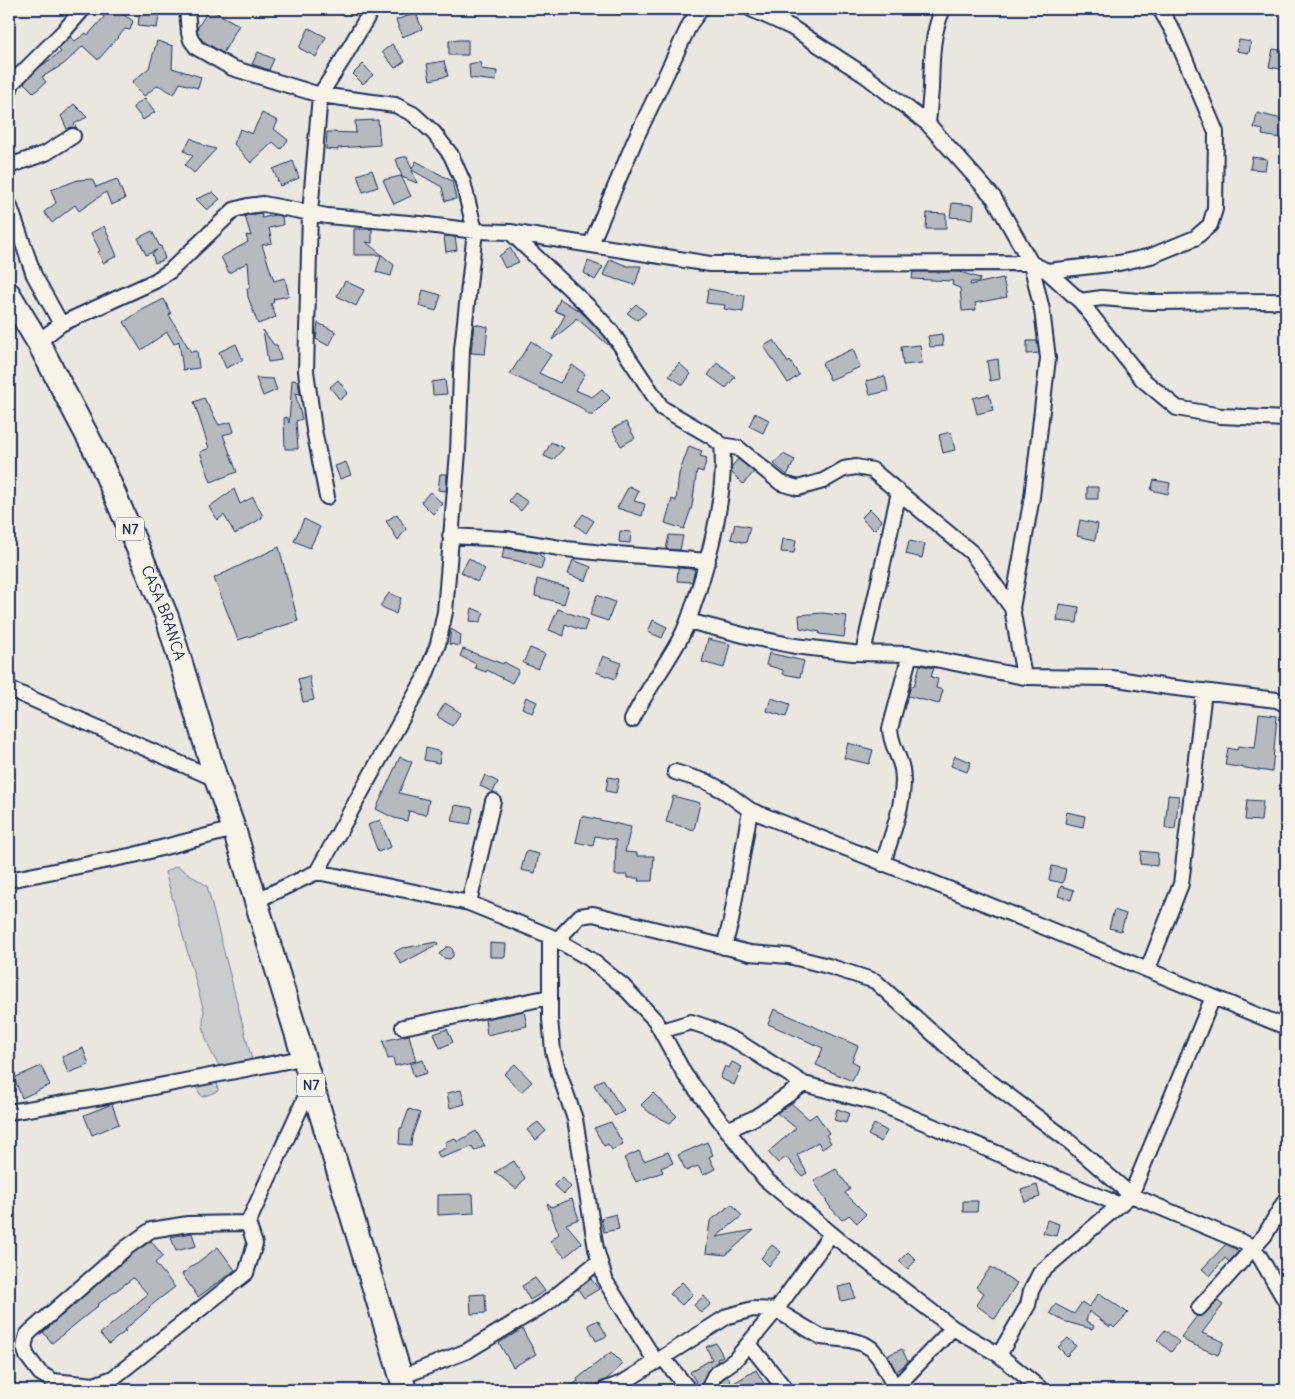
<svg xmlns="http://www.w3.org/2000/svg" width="1295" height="1399" font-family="Delius,sans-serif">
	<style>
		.green { fill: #cbcccd; stroke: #737e96 }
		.building { fill: #b6babf; stroke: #1b2f5e }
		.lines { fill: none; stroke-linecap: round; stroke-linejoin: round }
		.minor-casing { stroke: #1b2f5e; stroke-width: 18 }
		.trunk-casing { stroke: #1b2f5e; stroke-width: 26 }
		.minor { stroke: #f7f3e8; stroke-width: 14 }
		.trunk { stroke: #f7f3e8; stroke-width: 22 }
		.labels { text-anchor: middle; stroke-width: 4; stroke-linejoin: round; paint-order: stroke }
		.shield { fill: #f7f3e8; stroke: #5d6a87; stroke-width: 1 }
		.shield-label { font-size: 14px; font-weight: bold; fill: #1b2f5e }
		.street-label { font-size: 15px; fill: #1b2f5e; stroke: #f7f3e8 }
	</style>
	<rect width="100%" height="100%" fill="#eae7e0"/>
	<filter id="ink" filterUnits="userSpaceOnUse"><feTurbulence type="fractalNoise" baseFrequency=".02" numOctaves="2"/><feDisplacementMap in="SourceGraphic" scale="10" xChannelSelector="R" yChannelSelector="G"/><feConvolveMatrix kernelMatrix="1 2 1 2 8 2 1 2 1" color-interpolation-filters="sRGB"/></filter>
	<g filter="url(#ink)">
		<path class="green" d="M177,866L207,886L253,1064L242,1066L244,1078L231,1079L225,1077L217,1079L218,1091L202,1097L191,1079L221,1069C210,1052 200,1031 204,1011L165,872Z"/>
		<path class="building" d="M95,9H115L133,21L130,30L125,29L98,60L83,46L64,64L42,77L46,82L34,93L24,83L41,66L61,52L58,49L70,37L75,41L86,33L88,35L104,17Z
			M140,9L160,11L157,28L138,26Z
			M209,9L239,25L223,53L203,41L199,36L197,29Z
			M416,13L422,29L402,37L396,20Z
			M309,28L326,37L316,57L299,48Z
			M459,40H468V55H449V41Z
			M1239,40L1251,42L1249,53L1237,51Z
			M157,41L173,46L172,68L201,77L198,88L180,83L174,94L158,85L144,96L132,82L149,68Z
			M392,44L405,61L395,68L382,52Z
			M1273,49L1286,51V70L1269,67Z
			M258,52L274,59L269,70L252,64Z
			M444,61L448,76L430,80L427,64Z
			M480,62L481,69L497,71L496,81L470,78L469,64Z
			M363,64L373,75L363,84L353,74Z
			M145,98L155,112L143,120L133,107Z
			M74,104L87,117L74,124L77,128L72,127L67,129L61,116Z
			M262,113L278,121L274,129L288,140L281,149L273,142L251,163L234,144L240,129L252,134Z
			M1257,113L1286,120V139L1262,135L1263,130L1254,128Z
			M378,120L380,145L338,148V150L326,149L327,132L356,133L355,121Z
			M191,138L205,146L216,149L194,173L185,165L193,156L184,151Z
			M403,157H407L412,169L416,161L452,181L456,199L445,201L442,187L412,170L417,183L402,177L396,159Z
			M1252,157L1267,159L1265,170L1250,169Z
			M293,161L299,178L280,186L273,169Z
			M372,170L378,187L363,192L357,175Z
			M401,176L411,196L394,204L383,180Z
			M92,179L96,187L117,179L125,199L111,205L106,192L79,211L75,205L52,223L44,212L56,203L51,190L78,180Z
			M213,192L220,199L207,210L196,199Z
			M952,203L974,205L973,219L950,217Z
			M261,213L262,218L275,215L282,216L283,225L269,228L272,243L262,245L274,281L285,278L289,296L273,299L274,302L271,304L276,317L258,324L248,297L247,288H250L248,262L229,273L221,257L248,242L246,235L251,236L245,216Z
			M927,213L946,214V229H926Z
			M104,226L117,256L103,263L98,252L100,251L91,233Z
			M354,229H372V243L366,242L394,265L391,276L376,272L381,255H354Z
			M152,231L160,247L161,246L165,259L155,263L152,254L157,250L146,255L138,238Z
			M446,236L455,237L457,250L446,252L444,237Z
			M510,248L519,262L505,268L499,256Z
			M610,259L627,266H641L635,285L603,275Z
			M588,261L603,267L595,280L584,273Z
			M913,272H960L980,278L979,282H971L970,285L1003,278L1007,297L975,303L976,310L962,311L960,288L952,285L953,281L912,279Z
			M345,281L364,290L356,306L337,296Z
			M708,289L745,296L743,312L724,309L725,305L706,303Z
			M423,290L441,295L436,311L419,306Z
			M164,299L171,314L169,315L191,352L197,351L199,368L183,370L179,341L174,344L167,332L141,350L124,322L140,311Z
			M560,299L580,311L604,336L612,348L576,318L574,322L552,340L565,315L555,311Z
			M636,304L646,313L637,320L627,313Z
			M318,323L336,332L329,346L316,339Z
			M474,324L488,327L485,354L471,353Z
			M263,330L274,345H277L281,360L268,362Z
			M942,334L943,346L930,347L928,336Z
			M774,340L788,363L790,361L799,375L788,383L764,346Z
			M531,341L551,355L539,373L560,383L572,365L585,374L575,390L592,397L602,389L610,398L593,415H589L580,407L510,374Z
			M1027,341H1037L1039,353L1027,354Z
			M236,344L243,360L226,368L219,352Z
			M920,345L922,363L903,365L901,347Z
			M853,349L860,367L830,380L822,363Z
			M998,359L1000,379L990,381L987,361Z
			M679,363L691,374L683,385L669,376Z
			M717,363L735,377L726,388L708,375Z
			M885,376L888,391L870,395L866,381Z
			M256,378L273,379L277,390L263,396Z
			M292,380L298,381L300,394L295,393L302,419L296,421L298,449H285L284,418L287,417L289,423Z
			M338,380L348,393L340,400L330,387Z
			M445,380L447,394L433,395L432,382Z
			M989,394L993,410L977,414L973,398Z
			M204,398L219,425L231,422L234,432L223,435L237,472L211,482L200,452L209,448L194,402Z
			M755,413L769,420L763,433L749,426Z
			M626,422L635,438L621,446L612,429Z
			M951,432L955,450L943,453L939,435Z
			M551,442L564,448L553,460L544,456Z
			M689,446L702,451L700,456L707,458L703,472L697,470L692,506L684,529L665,523L672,499L676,501L679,474Z
			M783,454L795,460L787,475L774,464Z
			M738,459L754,472L743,484L731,472L732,466Z
			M346,462L351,475L340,479L335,466Z
			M440,474H447L446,491L438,490Z
			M1154,480L1170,483L1168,494L1151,490Z
			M629,486L639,491L634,501L645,504L642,516L617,508Z
			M1087,487H1098V499H1087Z
			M234,489L240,504L253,497L263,516L261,517L262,518L235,534L224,515L218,520L209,507Z
			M430,492L443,504L433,514L421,502Z
			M515,493L528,502L521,511L509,501Z
			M870,509L882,521L874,530L861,518Z
			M397,514L406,529L398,540L386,521Z
			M583,514L594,521L586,533L575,525Z
			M304,519L320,527L310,548L294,541Z
			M1080,520L1098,524L1095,540L1077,536Z
			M735,524L750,527L746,543L731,539Z
			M620,531L631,532L630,543L619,542Z
			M669,535L683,536L680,550L666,549Z
			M783,539L796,540L794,553L781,552Z
			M909,541L925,544L922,558L906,554Z
			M279,547L298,621L238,640L214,578Z
			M504,548L538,553L544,559L541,569L518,561L502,558Z
			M469,558L485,569L477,582L461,572Z
			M573,560L591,567L586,581L568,574Z
			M678,568L695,569L692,582L677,581Z
			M537,579L569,588L564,604L535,596Z
			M389,593L401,598L396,614L380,606Z
			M597,595L615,602L608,621L590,615Z
			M1059,604L1079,607L1077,623L1057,621Z
			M472,608L484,613L480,622L470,621Z
			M558,609L588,620L584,631L565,624L564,636L549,630Z
			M822,613L847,616L844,637L819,634L820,632L800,628L799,615Z
			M653,620L667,627L662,638L648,632Z
			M451,629L461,635L460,646L449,644Z
			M708,639L730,644L724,668L702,662Z
			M530,648L545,654L538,669L523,663Z
			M463,649L503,664L504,662L519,670L512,683L487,670L486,672L475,668L476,664L460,656Z
			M769,653L804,661L800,677L783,674V670L766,665Z
			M603,656L621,663L615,679L596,672Z
			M920,665L934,668L931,677L938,679L936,688L943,690L939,704L908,696L911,686H914Z
			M309,676L314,700L303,702L298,679Z
			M526,697L537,702L532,713L522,708Z
			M771,698L790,704L786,717L767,711Z
			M445,703L461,713L452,726L437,716Z
			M1259,714L1277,716L1272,772L1225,765L1228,748L1237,750L1238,746L1255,748Z
			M848,743L873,750L869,764L844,758Z
			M426,748L441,752L439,763L424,760Z
			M955,756L971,762L967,772L951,766Z
			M400,757L412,762L399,793L429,800L426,815L409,811L407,821L394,818L376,809Z
			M485,775L498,782L493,792L480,786Z
			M608,777L619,779L616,793L606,791Z
			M1168,795L1179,796L1175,829L1165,828Z
			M673,796L700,803L694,830L666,822Z
			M1247,800L1263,801L1261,821L1245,820Z
			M455,805L473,808L470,824L452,821Z
			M1067,812L1085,816L1083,827L1065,823Z
			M582,816L631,827L625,852L637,853V856H654L652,881H638L639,878H627V875H615L616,840L595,836L593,846L576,842Z
			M380,820L391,847L378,852L368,825Z
			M526,851L539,854L535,873L521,870Z
			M1141,851L1158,853L1157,866L1140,864Z
			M1052,866L1066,869L1063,883L1049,880Z
			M1061,886L1074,890L1071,900L1058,896Z
			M1114,910L1126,914L1121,931L1109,928Z
			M437,942L438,944L401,964L394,952L404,947V948Z
			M490,943L506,944L505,957H490Z
			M446,947H450L453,950V956L450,959L444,958L439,954Z
			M774,1009L858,1046L852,1061L859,1065L852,1081L816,1065L823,1048L768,1024Z
			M524,1011L527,1026L487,1035L485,1019Z
			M447,1029L453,1042L440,1048L434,1034Z
			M409,1035L416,1061L395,1066L393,1058L388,1059L383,1041Z
			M83,1048L89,1065L68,1073L62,1057Z
			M423,1060L427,1073L414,1077L410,1064Z
			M732,1062L742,1067L734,1085L720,1078L725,1066L729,1068Z
			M515,1064L532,1082L521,1092L504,1074Z
			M41,1066L50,1085L22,1098L14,1078Z
			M603,1079L624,1111L615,1116L594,1085Z
			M461,1090L465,1104L450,1108L447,1093Z
			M653,1093L677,1116L670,1123L650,1113L641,1105Z
			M791,1103L809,1119L816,1114L829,1133L826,1135L831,1143L822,1149L818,1142L797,1155L807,1173L802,1176L786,1157L778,1163L768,1152L796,1128L777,1113Z
			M112,1104L119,1124L92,1135L84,1115Z
			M409,1109L420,1113L412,1136L411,1145L399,1144L400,1128H402Z
			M837,1109L849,1113L846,1123L834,1120Z
			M538,1122L546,1131L536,1140L527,1130Z
			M611,1122L623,1144L612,1150L608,1144L604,1146L594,1128Z
			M874,1124L887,1131L881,1142L868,1135Z
			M476,1131L485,1146L474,1151L472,1147L440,1158L437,1152L447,1147L445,1142L455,1138L457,1142Z
			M707,1142L713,1155L709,1157L715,1169L703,1175L698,1166L686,1171L678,1155Z
			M639,1151L644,1161L668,1152L673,1163L661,1168L663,1172L636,1182L624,1158Z
			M514,1161L525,1178L516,1189L495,1172Z
			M836,1169L850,1189L845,1193L866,1214L857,1223L849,1215L842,1220L830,1207L814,1181Z
			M562,1177L571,1187L564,1194L554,1185Z
			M1037,1185L1040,1197L1025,1202L1021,1190Z
			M473,1194L474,1213L438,1215V1195Z
			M572,1199L579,1219L566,1224L582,1243L565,1257L550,1241L559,1234L547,1204L548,1203L551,1207Z
			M963,1201H978L977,1212H963Z
			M732,1204L742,1216L716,1237L754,1230L726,1255L706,1253L710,1221Z
			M616,1214L619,1229L604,1232L601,1218Z
			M1047,1220L1059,1224L1056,1236L1043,1233Z
			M192,1233L196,1246L176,1251L171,1237Z
			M151,1241L163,1256L155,1263L175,1287L149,1307L150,1308L124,1330L126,1331L109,1344L100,1334L148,1294L133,1278L97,1305L98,1306L52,1343L43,1332L132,1254Z
			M1226,1244L1234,1248L1238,1252L1229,1262L1225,1258L1210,1276L1202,1269Z
			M772,1245L781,1252L769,1266L761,1258Z
			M218,1247L235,1270L198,1297L182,1274Z
			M908,1252L916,1260L908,1269L899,1261Z
			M991,1267L1017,1283L995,1319L976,1305L984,1293L976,1287Z
			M535,1278L545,1291L530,1300L522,1286Z
			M591,1279L599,1289L584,1298L578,1289Z
			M682,1282L693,1294L682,1305L670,1294Z
			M852,1284L855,1298L841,1301L838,1287Z
			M1099,1293L1128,1313L1114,1328L1111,1325L1110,1327L1089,1311L1086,1321L1094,1326L1092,1329L1063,1321L1050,1313L1055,1304L1074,1314L1082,1302L1089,1307Z
			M485,1294L486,1313L471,1314L470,1295Z
			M704,1296L711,1304L701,1313L694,1305Z
			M1218,1301L1223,1305L1202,1333L1224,1342L1218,1355L1187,1342L1181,1337L1197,1316L1205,1314Z
			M598,1320L607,1336L596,1341L588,1325Z
			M522,1329L536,1354L513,1367L499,1343Z
			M1165,1330L1179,1342L1171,1352L1157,1340Z
			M1068,1338L1076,1346L1067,1356L1058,1347Z
			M716,1343L723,1356L717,1359L718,1361L708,1370L700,1389L690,1372L712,1359L706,1347Z
			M902,1349L908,1362L896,1372L888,1355Z
			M611,1352L623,1364L607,1379L600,1382L592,1390H564L578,1381L577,1379Z
			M756,1370L768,1390H717L721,1381L727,1376L732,1384Z"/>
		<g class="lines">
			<defs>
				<path id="minor" d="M187,9L189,33L191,40L197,48L232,68L320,95L395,105L413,114L434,133L451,155L463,182L475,231L462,349L458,452L445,612L438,644L424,679L317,872
					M751,9L791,27L866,76L928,124L994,198L1031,263L1042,310L1048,358L1032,497L1012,608
					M9,92L12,83L64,31L83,9
					M928,124C929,113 930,101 931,89C932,61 931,35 943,9
					M9,166L46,153L73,136
					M9,204L34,275L61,324
					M510,232L591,309L611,331L662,408L712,437L722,445C727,492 711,551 697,595C692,608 689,622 682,635C667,664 646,690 632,720
					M591,244L635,140L690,24L701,9
					M1047,271L1119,263L1151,256L1195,238L1210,225L1215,209L1216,132L1174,33L1160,9
					M1080,301L1142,379L1177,408L1221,416L1286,419
					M38,342L61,324L155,281L170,271L234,210L248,206L263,204L327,216L420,224L475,231L510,232L710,264L1031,263L1047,271L1080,301L1102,298L1151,302L1286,301
					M722,445L738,448L781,483L798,488L823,481L844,469L856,467L872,470L971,552L1012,608L1024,677
					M327,497L314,430L306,371L310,213L320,95L343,59L372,9
					M450,536L506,539L566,549L603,553L708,561
					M688,621L751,637L795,646L853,653L910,654L1024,677L1112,678L1168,687L1277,700L1286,705
					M863,653L899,492
					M9,689L216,779
					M675,772L707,782L724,791L750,810
					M883,864C891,835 907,800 902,769C899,755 891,745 890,729L910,654
					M9,880L134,855L234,829
					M255,901L317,872L469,903L550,936L590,959L623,986L655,1020L685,1075L765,1179L839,1240L953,1328L999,1355L1042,1390
					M469,903L493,801
					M550,936V1019L553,1051L559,1073L575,1119L596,1249L606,1282L656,1362
					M557,940L580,916L593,914L750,953L789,956L828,966L875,981L969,1066L1065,1138L1131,1195L1254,1247L1286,1302
					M724,947L731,921L750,810L1034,923L1286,1027
					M1148,969L1181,884L1204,691
					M403,1027L550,997
					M661,1031L691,1022L709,1028L740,1043L804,1084L880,1104L1120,1205
					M9,1112L102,1097L302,1058
					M727,1130L754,1118L804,1084
					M248,1223L188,1224L151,1230L126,1248L31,1331L27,1335L24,1347L27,1356L40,1373L53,1381L94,1385L113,1378L246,1273L255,1244L248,1223L311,1085
					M1199,1308L1265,1235L1286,1199
					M749,1344L786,1390
					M999,1355L1028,1305L1031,1291L1040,1273L1131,1195L1213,997
					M663,1358L689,1390
					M401,1377L467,1351L547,1303L599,1261
					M895,1388L953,1328
					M604,1390L624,1382L728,1316L753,1309L776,1310L821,1337L850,1340L864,1344L872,1349L880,1359L896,1390
					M708,1390L714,1376L718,1372L735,1360L776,1310L831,1234"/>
				<g id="trunk">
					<path id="s1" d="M9,294L38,342L99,458L139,551L167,617L216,779L234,829L405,1390"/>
				</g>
			</defs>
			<use href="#minor" class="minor-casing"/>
			<use href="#trunk" class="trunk-casing"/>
			<use href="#minor" class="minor"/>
			<use href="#trunk" class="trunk"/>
		</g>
	</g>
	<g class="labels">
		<g class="shield">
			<rect x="116" y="517.5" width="28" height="23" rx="4"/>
			<rect x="297" y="1073.5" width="28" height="23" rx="4"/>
		</g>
		<g class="shield-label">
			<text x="130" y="534">N7</text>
			<text x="311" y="1090">N7</text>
		</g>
		<g class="street-label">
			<text dy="5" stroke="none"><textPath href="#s1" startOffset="355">CASA BRANCA</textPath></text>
		</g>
	</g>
	<rect width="1295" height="1399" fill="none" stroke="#f7f3e8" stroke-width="30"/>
	<rect x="15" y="15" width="1265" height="1369" fill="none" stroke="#1b2f5e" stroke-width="2" filter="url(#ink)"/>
</svg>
